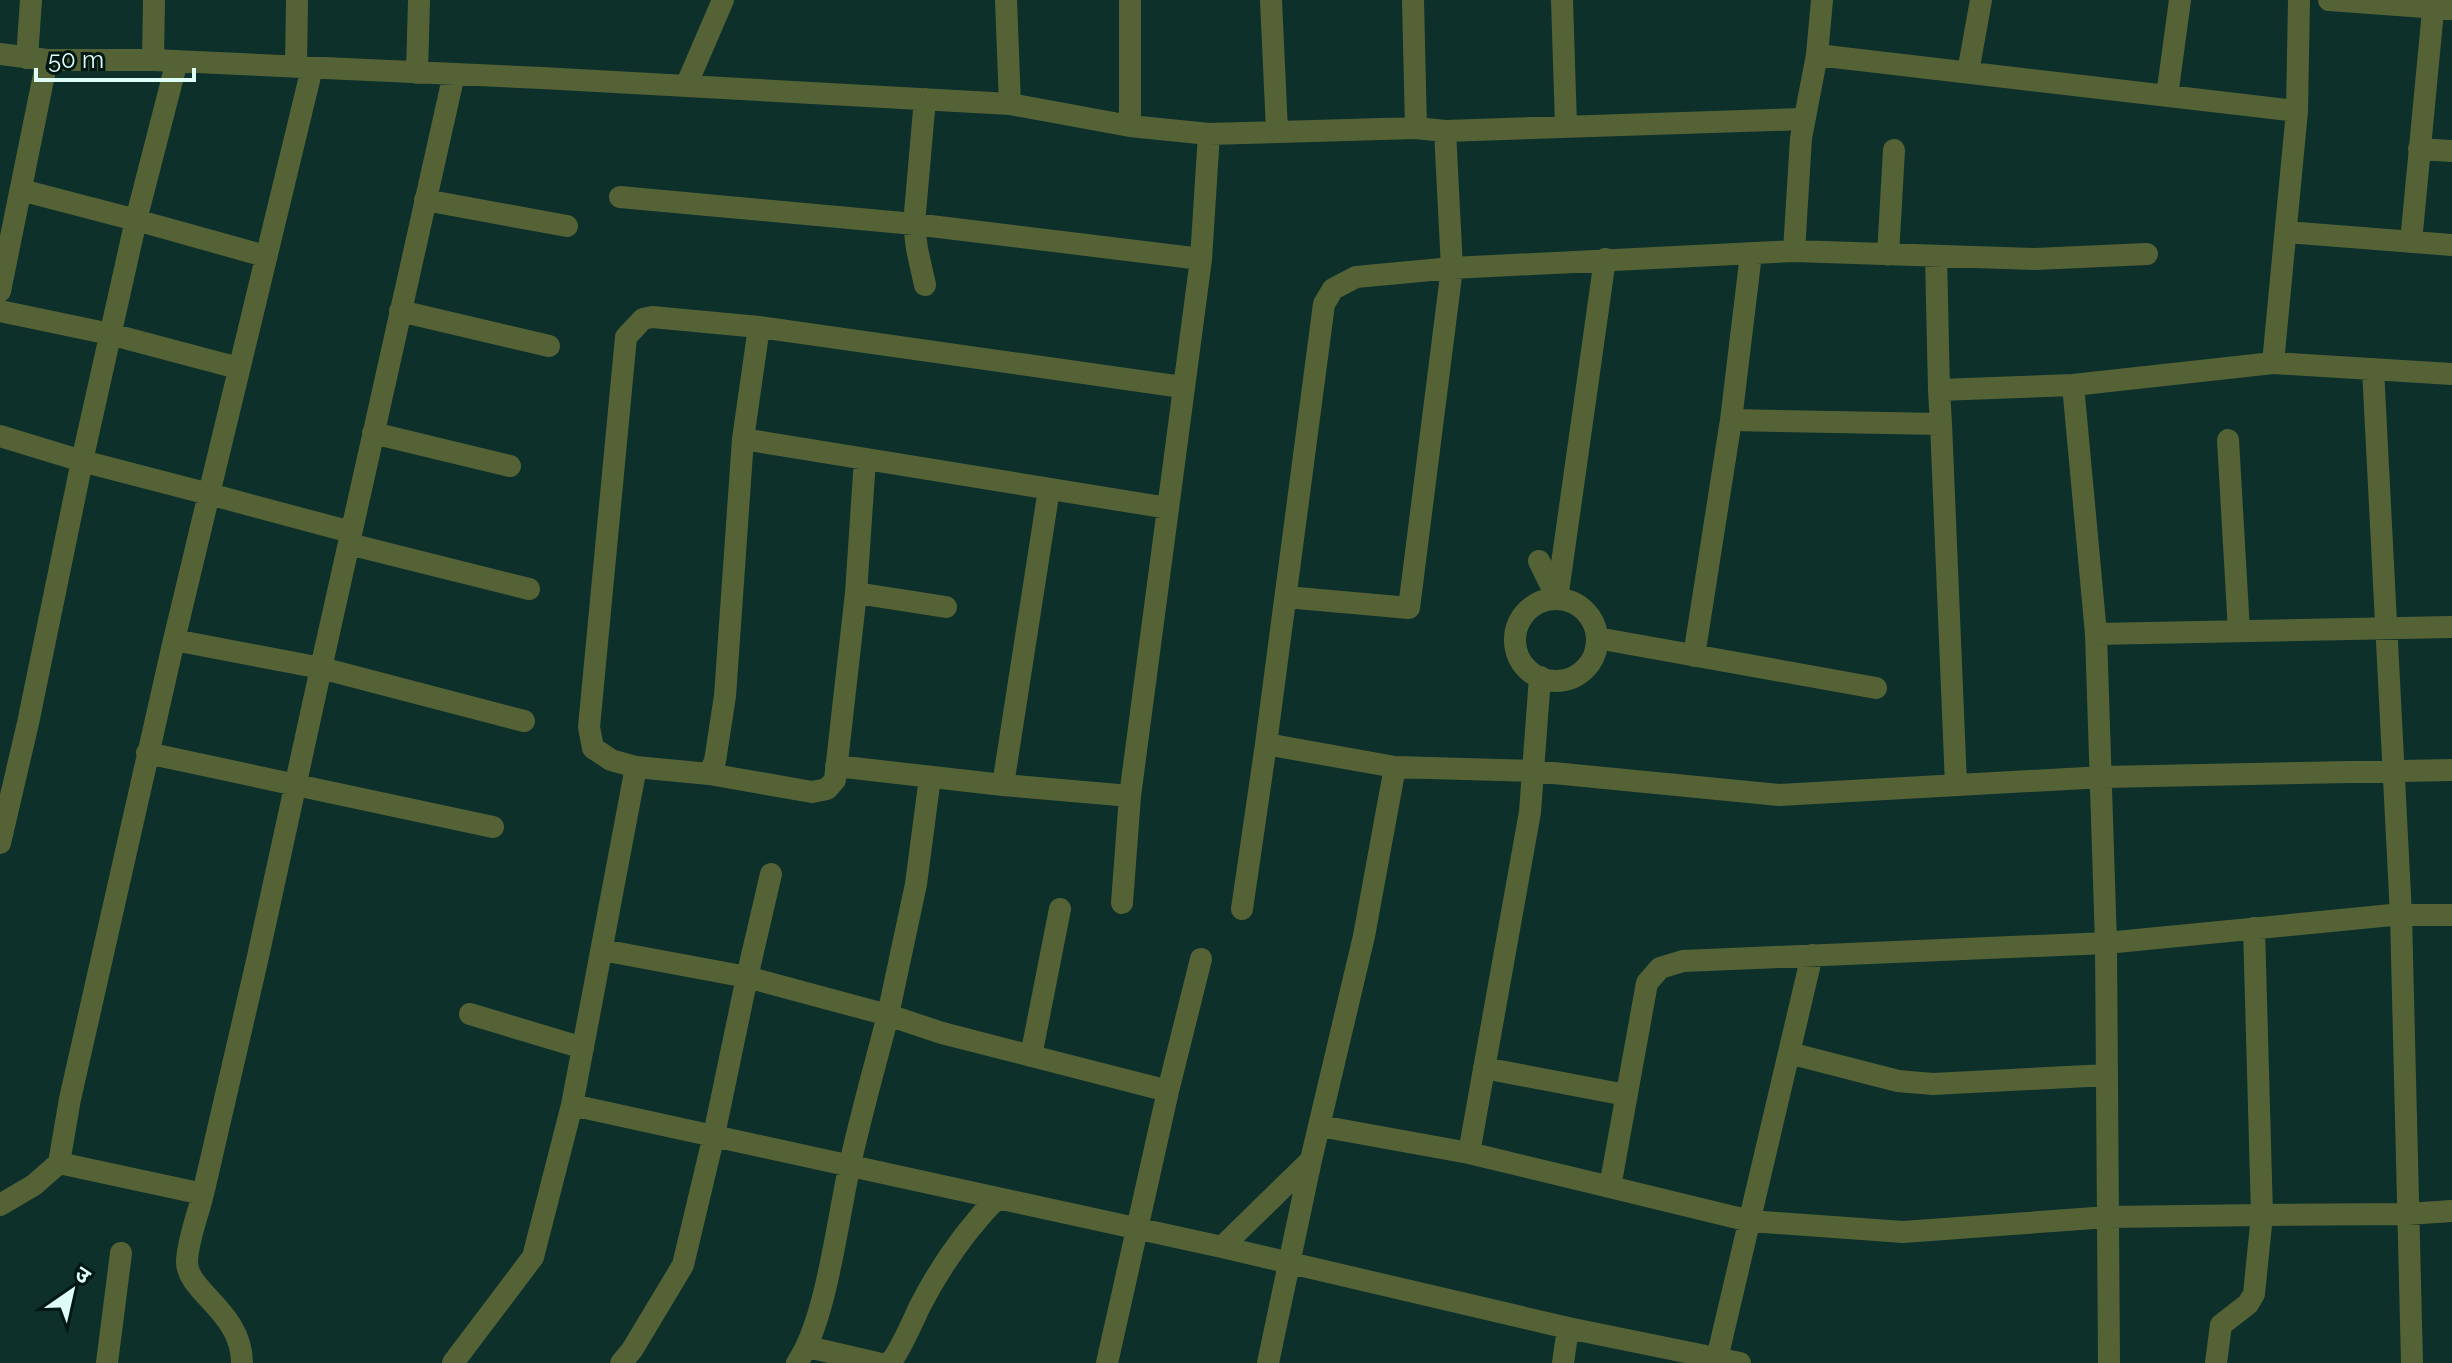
<svg xmlns="http://www.w3.org/2000/svg" width="2452" height="1363" font-family="Raleway,'Noto Sans Devanagari',sans-serif">
	<style>
		.lines { fill: none; stroke-linecap: round; stroke-linejoin: round }
		.street { stroke: #556236; stroke-width: 22 }
	</style>
	<rect width="100%" height="100%" fill="#0d302b"/>
	<g class="lines">
		<path class="street" d="M1006,0L1010,104
			M1130,0V126
			M1271,0L1277,131
			M1413,0L1416,128L1445,131L1452,268L1356,277L1333,289L1324,304L1266,744L1395,767L1533,771L1530,812L1469,1153L1610,1187L1647,983L1660,968L1683,961L2106,943L2096,634L2073,385L2273,363L2452,374
			M1562,0L1566,126
			M1822,0L1817,55L2297,111
			M2329,0L2452,9
			M0,54L47,60H153L542,78L1010,104L1130,126L1209,134L1416,128
			M27,58L31,0
			M153,60L154,0
			M296,67L297,0
			M312,68L209,494L351,532
			M1968,72L1981,0
			M417,73L419,0
			M454,74L321,668L524,721
			M686,86L723,0
			M2167,96L2180,0
			M925,99L914,224L917,249L925,285
			M1445,131L1804,119
			M2419,149L2452,151
			M21,190L136,220L177,61
			M620,197L914,224L1201,259
			M425,200L567,226
			M2286,232L2452,245
			M2411,242L2434,0
			M1794,251L1801,138L1817,55
			M1751,254L1731,420L1941,424L1939,390L2073,385
			M1888,255L1894,150
			M1936,256L1939,390
			M0,291L47,60
			M0,311L110,334L238,368
			M400,311L549,346
			M759,327L743,439L1168,508
			M2273,363L2297,111L2299,0
			M2373,369L2401,915L2412,1363
			M1941,424L1956,785
			M373,433L510,466
			M0,436L82,461L28,723L0,843
			M2228,440L2239,631
			M349,544L529,589
			M1539,561L1557,598
			M856,593L946,607
			M1286,597L1409,608L1452,268L1794,251L2035,259L2147,254
			M1557,599L1605,259
			M1515 640a41 41 0 1 1 82 0a41 41 0 1 1-82 0Z
			M2096,634L2452,627
			M1597,638L1876,688
			M1694,656L1731,420
			M1540,677L1533,771L1779,795L2103,777L2452,770
			M147,753L493,827
			M836,766L1003,785L1130,796L1201,259L1209,134
			M636,767L709,774L715,761L725,696L743,439
			M709,774L812,792L827,789L835,780L856,593L865,459
			M1003,785L1049,489
			M771,874L747,977L888,1015L916,884L930,777
			M1122,903L1130,796
			M1242,909L1266,744
			M602,950L747,977L714,1135L683,1265L632,1350L621,1363
			M470,1014L583,1048
			M1789,1053L1898,1081L1933,1084L2107,1075
			M1031,1056L1060,909
			M1484,1068L1626,1095
			M572,1105L1222,1247L1568,1328
			M1320,1126L1469,1153
			M59,1163L203,1194L257,961L321,668L174,640L209,494L82,461L136,220L265,256
			M1610,1187L1750,1221L1903,1232L2108,1217L2262,1215L2254,928
			M203,1194C198,1215 188,1239 187,1261C186,1292 242,1311 242,1363
			M0,1205L34,1185L59,1163L70,1099L174,640
			M1222,1247L1311,1160
			M808,1347L877,1363
			M107,1363L121,1253
			M453,1363L533,1257L572,1105L636,767L611,760L593,748L589,727L626,337L643,319L652,317L759,327L1182,387
			M797,1363C826,1321 837,1223 849,1169C860,1118 875,1066 888,1015L942,1033L1168,1091
			M887,1363L891,1362C903,1345 911,1325 920,1306C940,1267 967,1229 997,1198
			M1107,1363L1168,1091L1201,959
			M1268,1363L1311,1160L1364,936L1395,767
			M1563,1363L1568,1328L1740,1363
			M1716,1363L1812,955
			M2109,1363L2106,943L2392,915H2452
			M2216,1363L2221,1325L2248,1304L2254,1294L2262,1215L2407,1214L2452,1211"/>
	</g>
	<g transform="translate(72 1291) rotate(34)" stroke="#001713" stroke-width="6" paint-order="stroke">
	<path d="M0-6L14 30L0 20L-14 30Z" fill="#ddfdf6"/>
	<text y="-12" font-size="22" font-weight="bold" text-anchor="middle" fill="#ddfdf6">उ</text>
	</g>
	<path d="M36 68v12h158v-12" fill="none" stroke="#ddfdf6" stroke-width="4"/>
	<text x="48" y="68" font-size="24" fill="#ddfdf6" stroke="#001713" stroke-width="6" paint-order="stroke">50 m</text>
</svg>
